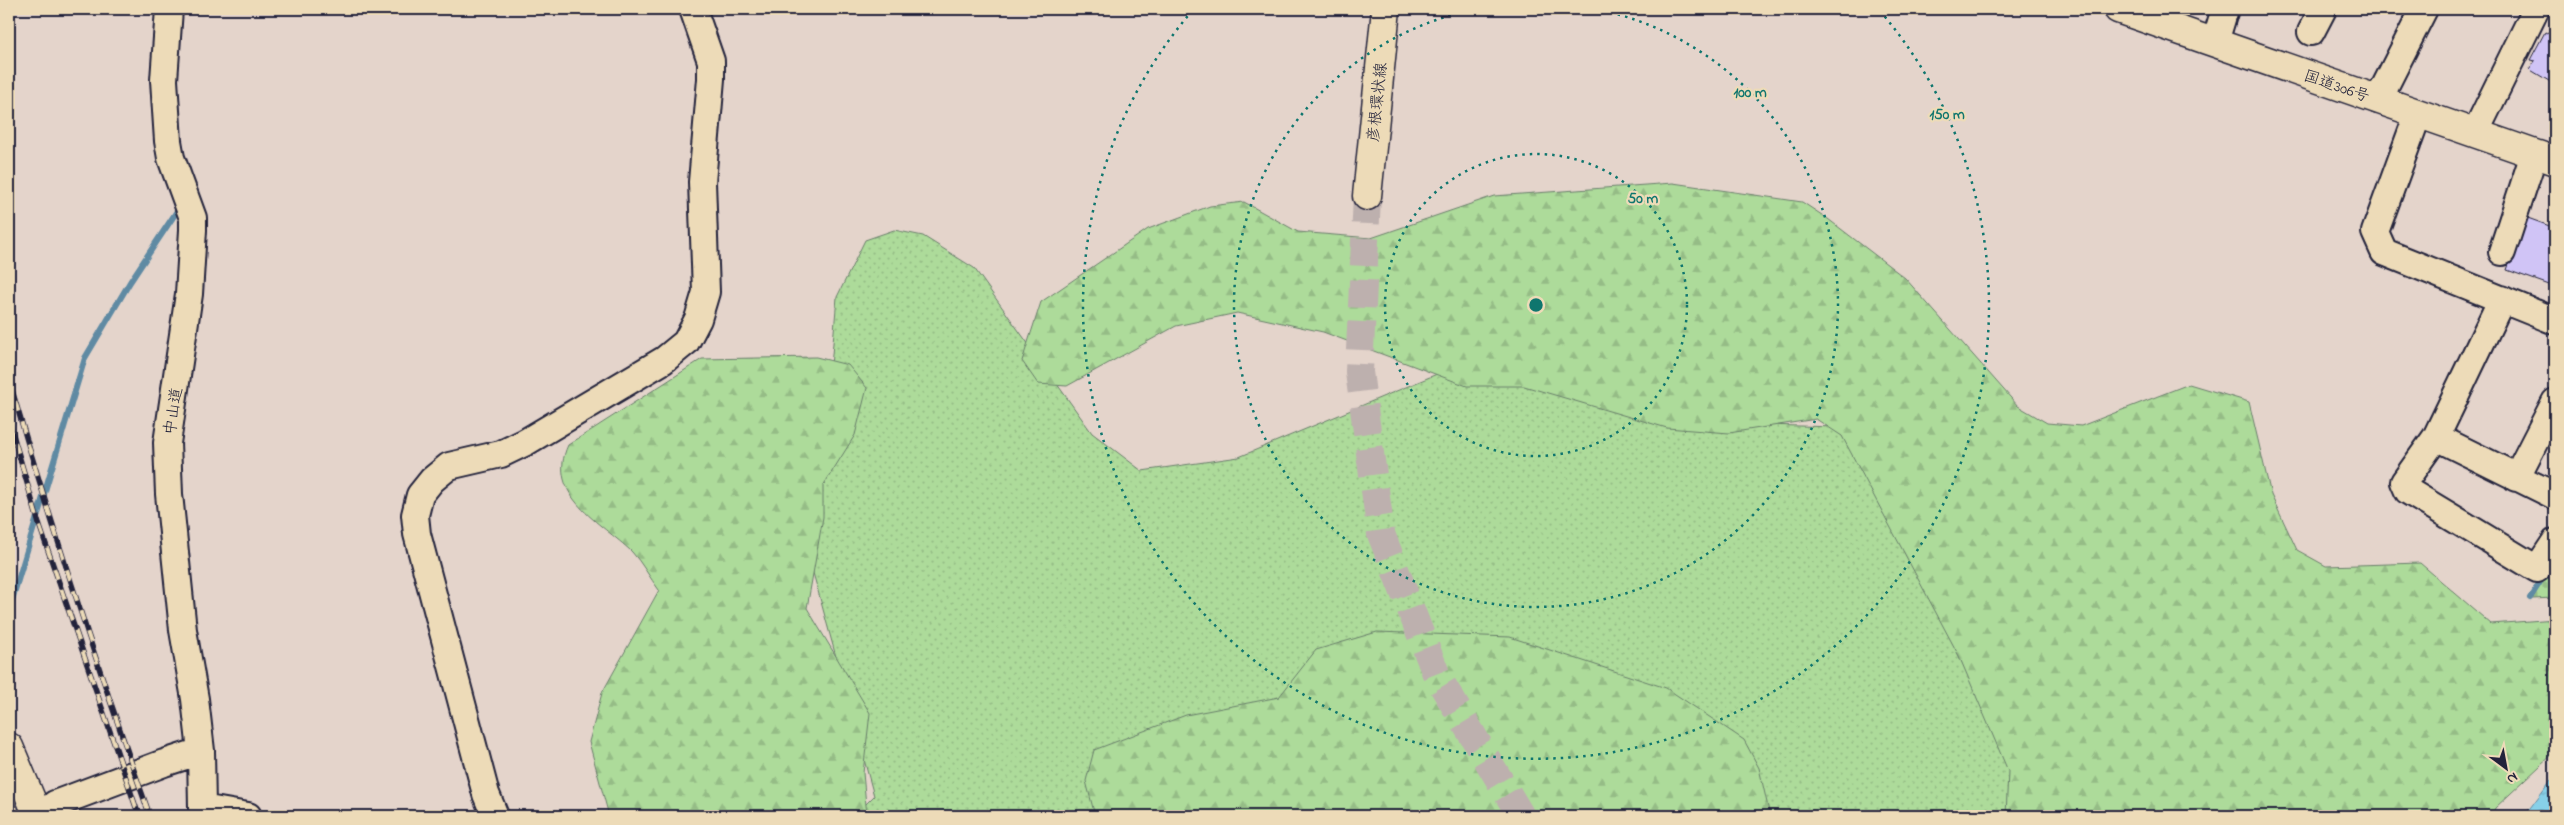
<svg xmlns="http://www.w3.org/2000/svg" width="2564" height="825" font-family="'Indie Flower','Klee One',sans-serif">
	<style>
		.grass { fill: url(#grass-dots); stroke: #687e6a }
		.forest { fill: url(#forest-firs); stroke: #687e6a }
		.cemetery { fill: url(#cemetery-stones); stroke: #687e6a }
		.water { fill: url(#water-ripples); stroke: #5f8aa3 }
		.lines { fill: none; stroke-linecap: round; stroke-linejoin: round }
		.stream { stroke: #5f8aa3; stroke-width: 6 }
		.building { fill: #d0c4f6; stroke: #22223b }
		.minor-tunnel { stroke: #bdb0ae; stroke-width: 26; stroke-dasharray: 26 13; stroke-linecap: butt }
		.major-tunnel { stroke: #bdb0ae; stroke-width: 28; stroke-dasharray: 28 14; stroke-linecap: butt }
		.minor-casing { stroke: #22223b; stroke-width: 30 }
		.major-casing { stroke: #22223b; stroke-width: 31 }
		.highway-casing { stroke: #22223b; stroke-width: 31 }
		.minor { stroke: #eddbb8; stroke-width: 26 }
		.major { stroke: #eddbb8; stroke-width: 28 }
		.highway { stroke: #eddbb8; stroke-width: 28 }
		.rail-casing { stroke: #22223b; stroke-width: 5.5 }
		.rail { stroke: #eddbb8; stroke-width: 4; stroke-dasharray: 11; stroke-linecap: butt }
		.ring { fill: none; stroke: #0f766e; stroke-width: 2.5; stroke-dasharray: 2.5 5 }
		.labels { text-anchor: middle; stroke-width: 4.5; stroke-linejoin: round; paint-order: stroke }
		.street-label { font-size: 16px; fill: #22223b; stroke: #eddbb8 }
		.centre { fill: #0f766e; stroke: #eddbb8; stroke-width: 2.5 }
		.ring-label { font-size: 15px; text-anchor: middle; font-weight: bold; fill: #0f766e; stroke: #eddbb8; stroke-width: 4.5; stroke-linejoin: round; paint-order: stroke }
	</style>
	<defs>
		<pattern id="grass-dots" width="8" height="8" patternUnits="userSpaceOnUse" patternTransform="scale(1.25)"><rect width="8" height="8" fill="#addb9a"/><path d="M2 2h.1M6 6h.1" fill="none" stroke="#95bc86" stroke-width="1.8" stroke-linecap="round"/></pattern>
		<pattern id="forest-firs" width="22" height="20" patternUnits="userSpaceOnUse" patternTransform="scale(1.25)"><rect width="22" height="20" fill="#addb9a"/><path d="M5 1l3.5 6h-7zM16 11l3.5 6h-7z" fill="#95bc86"/></pattern>
		<pattern id="cemetery-stones" width="16" height="16" patternUnits="userSpaceOnUse" patternTransform="scale(1.25)"><rect width="16" height="16" fill="#addb9a"/><path d="M2 7V4a2 2 0 0 1 4 0v3zM10 15v-3a2 2 0 0 1 4 0v3z" fill="#95bc86"/></pattern>
		<pattern id="water-ripples" width="26" height="14" patternUnits="userSpaceOnUse" patternTransform="scale(1.25)"><rect width="26" height="14" fill="#87d0e8"/><path d="M2 4q2-2 4 0t4 0M15 11q2-2 4 0t4 0" fill="none" stroke="#74b2c8"/></pattern>
	</defs>
	<rect width="100%" height="100%" fill="#e4d4cb"/>
	<filter id="ink" filterUnits="userSpaceOnUse"><feTurbulence type="fractalNoise" baseFrequency=".02" numOctaves="2"/><feDisplacementMap in="SourceGraphic" scale="10" xChannelSelector="R" yChannelSelector="G"/><feConvolveMatrix kernelMatrix="1 2 1 2 8 2 1 2 1" color-interpolation-filters="sRGB"/></filter>
	<g filter="url(#ink)">
		<path class="grass" d="M894,230L923,236L974,268L1092,433L1142,471L1239,457L1456,366L1690,423L1836,427L1877,486L2019,780L2026,816H854L874,796L803,536L824,447L837,297L865,240Z"/>
		<path class="forest" d="M1673,183L1802,202L1828,219L1905,278L2018,406L2047,423L2081,426L2189,384L2249,402L2271,495L2297,550L2326,566L2420,563L2491,624L2555,619V752L2495,808L2492,816H2303L2298,814L2239,816H2006L2008,771L1959,656L1842,436L1816,419L1729,433L1667,428L1524,386H1467L1323,332L1237,313L1176,326L1067,386L1038,384L1022,361L1041,302L1148,229L1210,206L1244,202L1298,232L1371,238L1494,196Z
			M816,357L848,365L867,388L855,435L823,486V517L807,608L870,713L863,773L867,816H609L589,742L602,693L659,590C650,578 642,563 632,552C601,522 545,496 568,445L702,359Z
			M1377,632L1510,637L1666,688L1744,740L1759,768L1770,816H1095L1086,781L1094,750L1186,715L1279,697L1316,650Z"/>
		<path class="cemetery" d="M2555,559V598L2532,599Z"/>
		<path class="water" d="M2555,775V816H2524Z"/>
		<g class="lines">
			<path class="stream" d="M2530,598L2544,576
				M9,610L85,358L130,282L179,208L178,205"/>
		</g>
		<path class="building" d="M2545,32L2555,37L2554,84L2529,69L2535,61L2530,60Z
			M2525,217L2555,228V287L2507,270Z"/>
		<g class="lines">
			<path class="minor-tunnel" d="M16,816L55,804"/>
			<path class="major-tunnel" d="M1367,196L1359,372L1381,534L1437,676L1521,816"/>
			<defs>
				<path id="minor" d="M169,9L164,80L168,141L171,158L193,218V230L189,294L167,443L169,494L183,630L195,699L201,751L202,808L205,816
					M2311,32L2323,9
					M2215,42L2225,9
					M2378,100L2424,9
					M2418,114L2375,232L2384,252L2555,321
					M2475,133L2536,9
					M2502,252L2534,154
					M2436,437L2502,299
					M2516,478L2555,402
					M2555,496L2436,437L2404,482L2408,491L2537,569L2555,542
					M55,804L164,763L201,751
					M202,808L248,816
					M495,816L486,794L417,534L415,515L420,495L432,480L449,466L501,454L526,442L664,360L686,342L698,319L706,292L702,182L711,79V61L693,9"/>
				<path id="major" d="M1367,196L1386,9"/>
				<path id="highway" d="M2118,9L2555,161
					M9,747L38,816"/>
			</defs>
			<use href="#minor" class="minor-casing"/>
			<use href="#major" class="major-casing"/>
			<use href="#highway" class="highway-casing"/>
			<use href="#minor" class="minor"/>
			<use href="#major" class="major"/>
			<use href="#highway" class="highway"/>
			<defs>
				<path id="rail" d="M9,380C52,527 99,672 150,816
					M9,421L39,524L139,816"/>
			</defs>
			<use href="#rail" class="rail-casing"/>
			<use href="#rail" class="rail"/>
		</g>
	</g>
	<g class="ring">
		<circle cx="1536" cy="305" r="151"/>
		<path d="M1596 9A302 302 0 1 1 1476 9"/>
		<path d="M1880 11A453 453 0 1 1 1192 11"/>
	</g>
	<g class="labels">
		<g class="street-label">
			<text transform="translate(2337 85) rotate(19)" y="6">国道306号</text>
			<text transform="translate(1376 102) rotate(-84)" y="6">彦根環状線</text>
			<text transform="translate(172 411) rotate(-81)" y="6">中山道</text>
		</g>
	</g>
	<circle cx="1536" cy="305" r="8" class="centre"/>
	<g class="ring-label">
		<text x="1750" y="97">100 m</text>
		<text x="1947" y="119">150 m</text>
		<text x="1643" y="203">50 m</text>
	</g>
	<rect width="2564" height="825" fill="none" stroke="#eddbb8" stroke-width="30"/>
	<rect x="15" y="15" width="2534" height="795" fill="none" stroke="#22223b" stroke-width="2" filter="url(#ink)"/>
	<g transform="translate(2506 768) rotate(148)" stroke="#eddbb8" stroke-width="4" paint-order="stroke">
	<path d="M0-4L9 19L0 12L-9 19Z" fill="#22223b"/>
	<text y="-8" font-size="14" font-weight="bold" text-anchor="middle" fill="#22223b">N</text>
	</g>
</svg>
